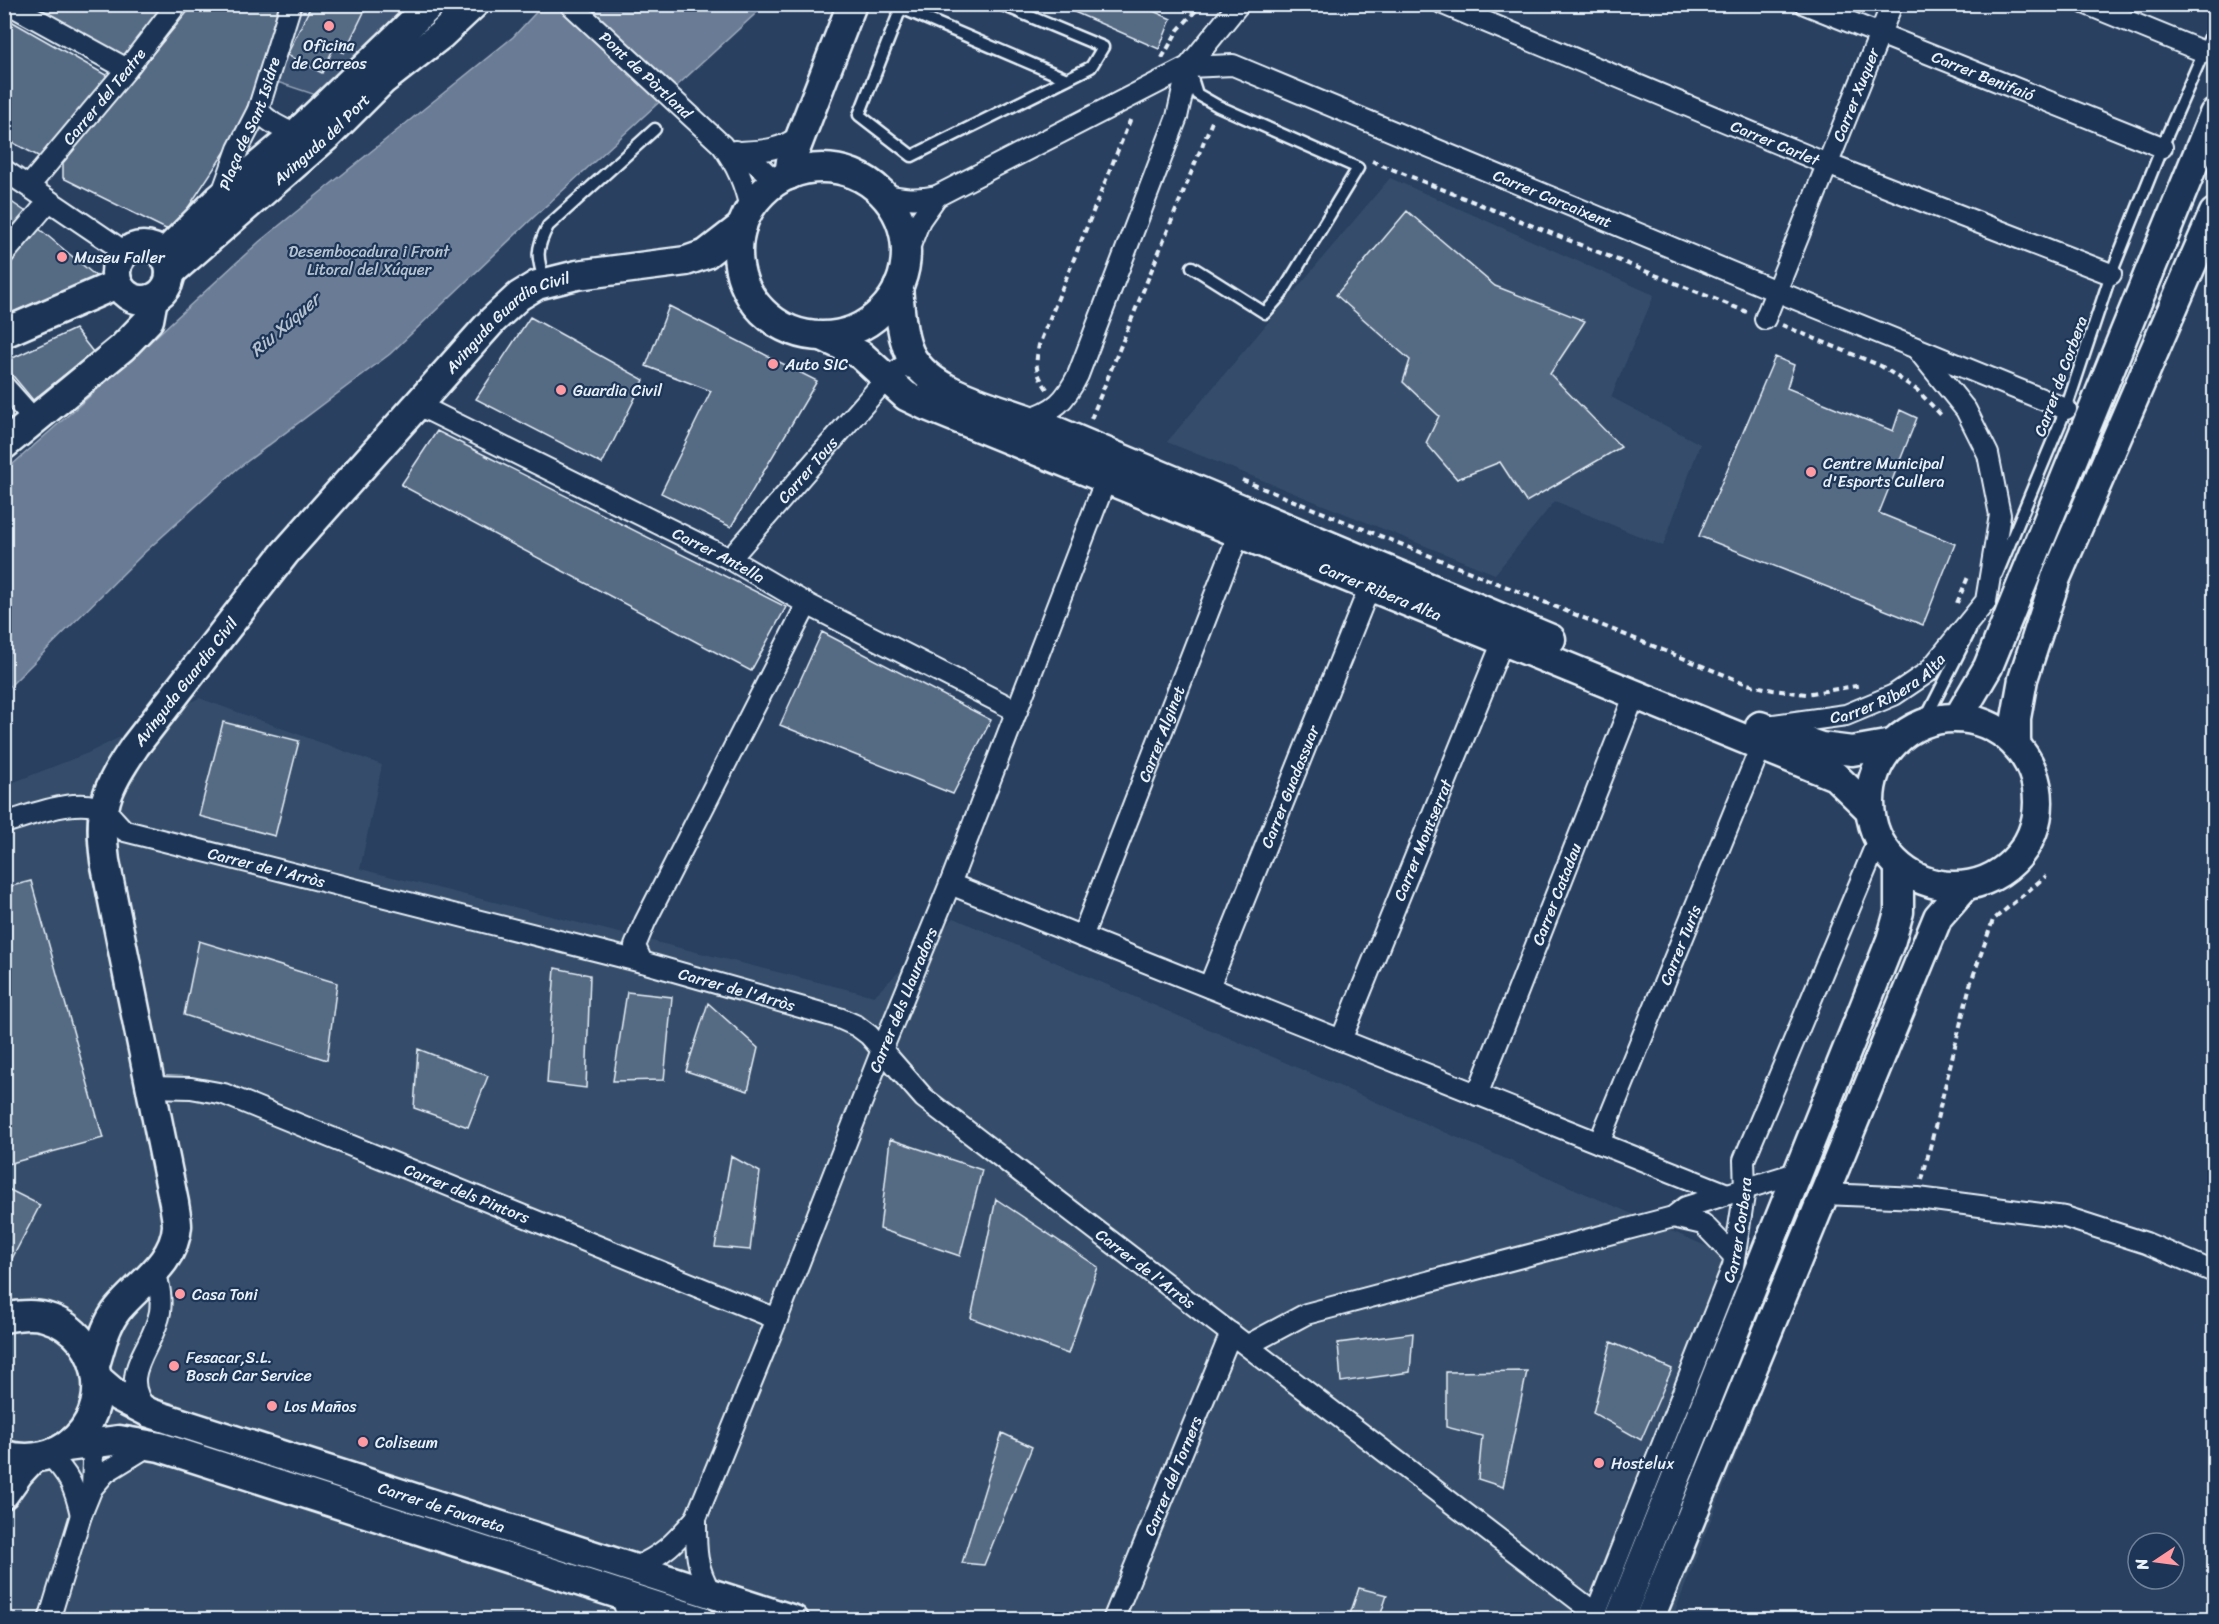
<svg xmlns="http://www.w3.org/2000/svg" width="2219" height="1624" font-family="Sriracha,sans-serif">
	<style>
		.built { fill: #364d6b }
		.green { fill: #415774; stroke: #94a4b6; stroke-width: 1.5 }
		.water { fill: #6b7c95; stroke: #9dabbd; stroke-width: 1.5 }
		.building { fill: #556a83; stroke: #e8f1f8; stroke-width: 1.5 }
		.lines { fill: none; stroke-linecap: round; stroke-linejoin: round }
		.lane-casing { stroke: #e8f1f8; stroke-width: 15 }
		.street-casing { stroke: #e8f1f8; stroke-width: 24 }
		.secondary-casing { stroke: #e8f1f8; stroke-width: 33 }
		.path { stroke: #e8f1f8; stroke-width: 4; stroke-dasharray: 6 4.5; stroke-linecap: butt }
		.lane { stroke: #1d3557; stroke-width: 10 }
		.street { stroke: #1d3557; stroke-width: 20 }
		.secondary { stroke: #1d3557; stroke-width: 28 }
		.poi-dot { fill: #ff9aa2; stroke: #1d3557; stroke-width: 2 }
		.labels { text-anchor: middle; stroke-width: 4.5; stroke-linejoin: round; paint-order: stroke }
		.poi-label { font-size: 16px; fill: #e8f1f8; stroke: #1d3557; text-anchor: start }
		.street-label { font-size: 16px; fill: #e8f1f8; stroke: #1d3557 }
		.park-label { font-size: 16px; fill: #b6c3d0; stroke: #1d3557 }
		.water-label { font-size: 18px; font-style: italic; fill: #b6c2d0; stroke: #1d3557 }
	</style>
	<rect width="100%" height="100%" fill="#294061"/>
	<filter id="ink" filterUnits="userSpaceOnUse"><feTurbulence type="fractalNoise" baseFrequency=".0167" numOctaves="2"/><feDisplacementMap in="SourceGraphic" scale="12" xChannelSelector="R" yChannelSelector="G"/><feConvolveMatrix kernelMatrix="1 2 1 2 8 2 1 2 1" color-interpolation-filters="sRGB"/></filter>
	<g filter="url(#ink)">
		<path class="built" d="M1390,178L1654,295L1611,397L1700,444L1663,546L1555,501L1495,574L1167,442Z
			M199,698L382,765L360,869L874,996L954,918L1802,1288L1672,1619H9L4,1617V786L88,753Z"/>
		<path class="green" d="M299,5H406L319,96L277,82L292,23Z"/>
		<path class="water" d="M543,5H765L535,216L390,354L237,469L145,552L5,691V471L125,365L260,241L513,37Z"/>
		<path class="building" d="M31,4H168L123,59Z
			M194,4H279L248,117L172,232L63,178V162Z
			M312,4H368L344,53L334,47L322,73L287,55Z
			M1056,4H1138L1171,19L1159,49Z
			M4,17L111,78L40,157L4,138Z
			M4,197L29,214L4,243Z
			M1407,211L1495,286L1585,321L1550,374L1621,447L1526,502L1500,462L1457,479L1426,443L1439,416L1403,382L1410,360L1336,295Z
			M37,227L97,277L4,316V267Z
			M669,306L817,381L731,527L661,493L711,391L646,366Z
			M530,317L644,380L602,464L476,399Z
			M75,329L93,352L33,400L4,365V362Z
			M1775,357L1794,365L1787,388L1893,431L1900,410L1917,418L1879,513L1955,544L1923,625L1699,536Z
			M4,410L12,421L4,427Z
			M437,431L786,607L751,671L401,485Z
			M822,632L991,720L953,794L780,725Z
			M223,722L299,741L275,836L199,816Z
			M31,881L103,1138L4,1165V888Z
			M199,941L337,983L327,1060L184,1015Z
			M555,968L590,975L586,1088L547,1083Z
			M627,992L672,997L664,1080L613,1081Z
			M708,1003L758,1048L748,1091L686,1071Z
			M418,1049L488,1076L468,1127L414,1108Z
			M890,1139L982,1170L960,1256L880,1229Z
			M731,1156L760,1172L750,1250L715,1247Z
			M4,1187L40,1205L4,1274Z
			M996,1199L1098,1267L1068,1354L971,1318Z
			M1413,1333L1410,1372L1341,1382L1338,1343Z
			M1611,1342L1672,1369L1641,1440L1593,1413Z
			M1527,1371L1503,1487L1478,1479L1482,1436L1446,1427V1372Z
			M1002,1433L1032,1447L984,1565L962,1563Z
			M1359,1588L1387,1595L1379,1620H1348Z"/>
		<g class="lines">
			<defs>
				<path id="lane" d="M1000,4L1103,47L1091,67L912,156L859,115L901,8L1067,79
					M1190,72L1197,94L1218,106L1358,168L1281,295L1265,313L1192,267
					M545,283C537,258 535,250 548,226L655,129
					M1997,574L2066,409L2111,274L2162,147L2214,28
					M1917,726L1928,714L1970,631"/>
				<g id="street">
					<path d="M9,4L127,69"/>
					<path id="s1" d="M570,4L722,145C737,166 744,182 750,208"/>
					<path id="s2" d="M1443,4L1827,164L2111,274"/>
					<path id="s3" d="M1805,4L2162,147"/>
					<path d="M2086,4L2204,52"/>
					<path d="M258,110C268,122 281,129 296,134"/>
					<path d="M735,151L758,165L776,182"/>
					<path d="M737,152C763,151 779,151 801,135"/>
					<path d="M4,170L125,252"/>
					<path id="s4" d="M29,186L127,69L177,4"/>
					<path d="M882,194C902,199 917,200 937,196L1188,67L1239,4"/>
					<path id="s5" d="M221,196L238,149L258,110L291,4"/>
					<path d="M4,254L49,201"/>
					<path d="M906,256L920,220L937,196"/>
					<path id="s6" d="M1765,319L1892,4"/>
					<path d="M4,386L28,413L36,419"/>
					<path id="s7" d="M418,405L730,559L807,604L1017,711"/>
					<path id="s8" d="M1027,419C1055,411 1065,401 1078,375L1177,117L1188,67L1233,65L1776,291L2066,409"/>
					<path id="s9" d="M730,559L886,379L902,367L918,368"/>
					<path id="s10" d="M1767,726L1846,715L1894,695L1928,672L1986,601L2000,515L1988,454L1966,410L1917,349"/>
					<path id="s11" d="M4,823C30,816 81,794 105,811C112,816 118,825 125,831L642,962L839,1018L857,1026L869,1035L924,1098L1595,1613"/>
					<path d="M950,884L1727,1194"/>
					<path id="s12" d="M1082,937L1239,533"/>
					<path d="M642,962L635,946L645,922L807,604"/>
					<path id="s13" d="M1209,987L1370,586"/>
					<path id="s14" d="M1341,1040L1503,641"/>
					<path id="s15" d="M151,1087L191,1088L224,1094L777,1319"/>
					<path id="s16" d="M1477,1095L1635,694"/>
					<path id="s17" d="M1599,1143L1761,746"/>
					<path d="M1824,1194L1918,1198L2065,1217L2146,1243L2214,1272"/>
					<path d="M1673,1217L1703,1224L1734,1256"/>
					<path d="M1248,1345L1306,1314L1673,1217L1686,1207L1799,1172"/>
					<path d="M148,1411C115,1375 154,1348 160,1312C162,1297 159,1285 155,1270"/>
					<path d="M49,1455C69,1474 75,1488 81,1515"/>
					<path d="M92,1488L106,1472L150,1445"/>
					<path id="s18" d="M696,1518L777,1319L882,1050L950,884L1106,479"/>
					<path d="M634,1568C665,1554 674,1543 696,1518C696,1548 695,1566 711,1593"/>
					<path d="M621,1594L629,1620"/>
					<path d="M49,1620L81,1515L92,1488L93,1463L91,1442"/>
					<path id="s19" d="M1113,1620L1231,1333"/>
					<path id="s20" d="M1593,1620L1733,1266L1745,1189L1744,1160L1878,840"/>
				</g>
				<g id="secondary">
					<circle cx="822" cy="252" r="84"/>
					<path d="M789,175L791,161L801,135L852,4"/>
					<circle cx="143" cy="273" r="27"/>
					<path d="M163,255L220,198L296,134L431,4"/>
					<path id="s21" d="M170,273L327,136L382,81L441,35L474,4"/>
					<path d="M898,287C900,307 900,327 907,347C921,390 988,405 1027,419L1551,639"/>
					<path d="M4,333L117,284"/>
					<path id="s22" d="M824,337L861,355L906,396L927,406L1835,776L1869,809"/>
					<path d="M4,445L122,348L149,320L153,299"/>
					<circle cx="1954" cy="802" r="84"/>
					<path d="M1958,718L1988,667L2214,114"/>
					<path d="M1760,726L1821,747L1852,751L1892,744"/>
					<path d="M2016,745V718L2023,679L2056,578L2214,213"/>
					<path d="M4,1318C18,1315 32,1313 45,1317C108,1335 116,1422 58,1451C41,1459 23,1460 4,1455"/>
					<path id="s23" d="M95,1365C101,1346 105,1325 118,1309C139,1284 175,1262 177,1226C177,1219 175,1211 174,1203L105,861C98,807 105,790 135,746L285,553L493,320L519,296L537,285L577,275L686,261L706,254L742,226"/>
					<path id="s24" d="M98,1379L119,1397L150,1413L794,1620"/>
					<path d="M66,1447L119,1440L160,1447L700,1620"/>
					<path d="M4,1494L19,1473L33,1458"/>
					<path d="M1619,1620L1891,940L1899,912V867"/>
					<path d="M1649,1620L1938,917L1965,886"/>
				</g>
			</defs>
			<use href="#lane" class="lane-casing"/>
			<use href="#street" class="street-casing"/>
			<use href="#secondary" class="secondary-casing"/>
			<path class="path" d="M1162,58L1178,30L1202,4
				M1372,161L1747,312
				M1782,325L1881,366L1917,390L1943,417
				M1047,389C1035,372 1035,365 1039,345L1131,118
				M1091,419L1213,119
				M1242,480L1747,684L1773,690L1806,694L1862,685
				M1957,603L1968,577
				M1922,1180L1970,985L1993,920L2046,876"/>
			<use href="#lane" class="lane"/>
			<use href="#street" class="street"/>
			<use href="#secondary" class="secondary"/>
		</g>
	</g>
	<g class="poi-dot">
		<circle cx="329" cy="26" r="6"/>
		<circle cx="62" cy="257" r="6"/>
		<circle cx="773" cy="364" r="6"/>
		<circle cx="561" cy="390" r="6"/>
		<circle cx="1811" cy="472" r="6"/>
		<circle cx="180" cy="1294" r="6"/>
		<circle cx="174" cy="1366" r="6"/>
		<circle cx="272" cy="1406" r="6"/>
		<circle cx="363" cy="1442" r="6"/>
		<circle cx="1599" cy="1463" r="6"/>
	</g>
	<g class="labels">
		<g class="poi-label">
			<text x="329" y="51" text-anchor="middle">Oficina<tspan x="329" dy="18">de Correos</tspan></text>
			<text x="74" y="263">Museu Faller</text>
			<text x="785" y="370">Auto SIC</text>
			<text x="573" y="396">Guardia Civil</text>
			<text x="1823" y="469">Centre Municipal<tspan x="1823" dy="18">d'Esports Cullera</tspan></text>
			<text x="192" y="1300">Casa Toni</text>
			<text x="186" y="1363">Fesacar,S.L.<tspan x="186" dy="18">Bosch Car Service</tspan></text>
			<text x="284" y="1412">Los Maños</text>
			<text x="375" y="1448">Coliseum</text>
			<text x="1611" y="1469">Hostelux</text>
		</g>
		<g class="street-label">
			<text dy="6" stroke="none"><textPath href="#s1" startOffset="104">Pont de Pòrtland</textPath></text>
			<text dy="6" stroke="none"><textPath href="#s3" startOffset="192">Carrer Benifaió</textPath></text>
			<text dy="6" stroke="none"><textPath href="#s6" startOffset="242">Carrer Xuquer</textPath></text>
			<text dy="6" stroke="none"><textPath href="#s4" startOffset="117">Carrer del Teatre</textPath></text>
			<text dy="6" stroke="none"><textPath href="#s5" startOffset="78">Plaça de Sant Isidre</textPath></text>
			<text dy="6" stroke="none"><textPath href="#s21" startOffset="202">Avinguda del Port</textPath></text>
			<text dy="6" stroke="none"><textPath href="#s2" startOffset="360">Carrer Carlet</textPath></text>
			<text dy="6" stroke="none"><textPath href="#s8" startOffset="789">Carrer Carcaixent</textPath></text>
			<text dy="6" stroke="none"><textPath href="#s23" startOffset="1228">Avinguda Guardia Civil</textPath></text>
			<text transform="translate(2060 376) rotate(-70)" y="6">Carrer de Corbera</text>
			<text dy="6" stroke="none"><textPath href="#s9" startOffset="118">Carrer Tous</textPath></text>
			<text dy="6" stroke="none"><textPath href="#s7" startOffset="336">Carrer Antella</textPath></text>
			<text dy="6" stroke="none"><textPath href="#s22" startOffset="615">Carrer Ribera Alta</textPath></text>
			<text dy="6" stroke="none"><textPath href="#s23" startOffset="742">Avinguda Guardia Civil</textPath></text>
			<text dy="6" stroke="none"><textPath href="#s10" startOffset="129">Carrer Ribera Alta</textPath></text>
			<text dy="6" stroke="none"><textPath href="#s12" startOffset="218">Carrer Alginet</textPath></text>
			<text dy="6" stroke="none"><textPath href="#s13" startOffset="216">Carrer Guadassuar</textPath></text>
			<text dy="6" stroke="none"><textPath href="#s14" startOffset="216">Carrer Montserrat</textPath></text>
			<text dy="6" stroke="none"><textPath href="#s11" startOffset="279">Carrer de l'Arròs</textPath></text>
			<text dy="6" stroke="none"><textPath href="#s16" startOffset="216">Carrer Catadau</textPath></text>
			<text dy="6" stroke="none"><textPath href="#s17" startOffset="214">Carrer Turis</textPath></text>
			<text dy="6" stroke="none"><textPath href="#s11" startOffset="765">Carrer de l'Arròs</textPath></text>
			<text dy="6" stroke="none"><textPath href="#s18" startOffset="558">Carrer dels Llauradors</textPath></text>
			<text dy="6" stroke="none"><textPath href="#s15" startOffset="336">Carrer dels Pintors</textPath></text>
			<text dy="6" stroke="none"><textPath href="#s20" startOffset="417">Carrer Corbera</textPath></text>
			<text dy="6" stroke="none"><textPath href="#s11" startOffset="1269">Carrer de l'Arròs</textPath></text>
			<text dy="6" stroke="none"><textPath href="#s19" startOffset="156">Carrer del Torners</textPath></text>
			<text dy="6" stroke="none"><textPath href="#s24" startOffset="369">Carrer de Favareta</textPath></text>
		</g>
		<g class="park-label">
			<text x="369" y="257">Desembocadura i Front<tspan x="369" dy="18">Litoral del Xúquer</tspan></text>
		</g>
		<g class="water-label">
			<text transform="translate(285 325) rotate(-41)" y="6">Riu Xúquer</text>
		</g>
	</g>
	<rect width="2219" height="1624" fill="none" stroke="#1d3557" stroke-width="24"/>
	<rect x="12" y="12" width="2195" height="1600" fill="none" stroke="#e8f1f8" stroke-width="2" filter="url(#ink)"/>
	<g transform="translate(2156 1561) rotate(257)"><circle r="28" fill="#1d3557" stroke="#6e8097" stroke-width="1.5"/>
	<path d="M0-4.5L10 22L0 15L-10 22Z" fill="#ff9aa2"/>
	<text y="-9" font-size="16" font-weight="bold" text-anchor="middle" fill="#e8f1f8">N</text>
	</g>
</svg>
